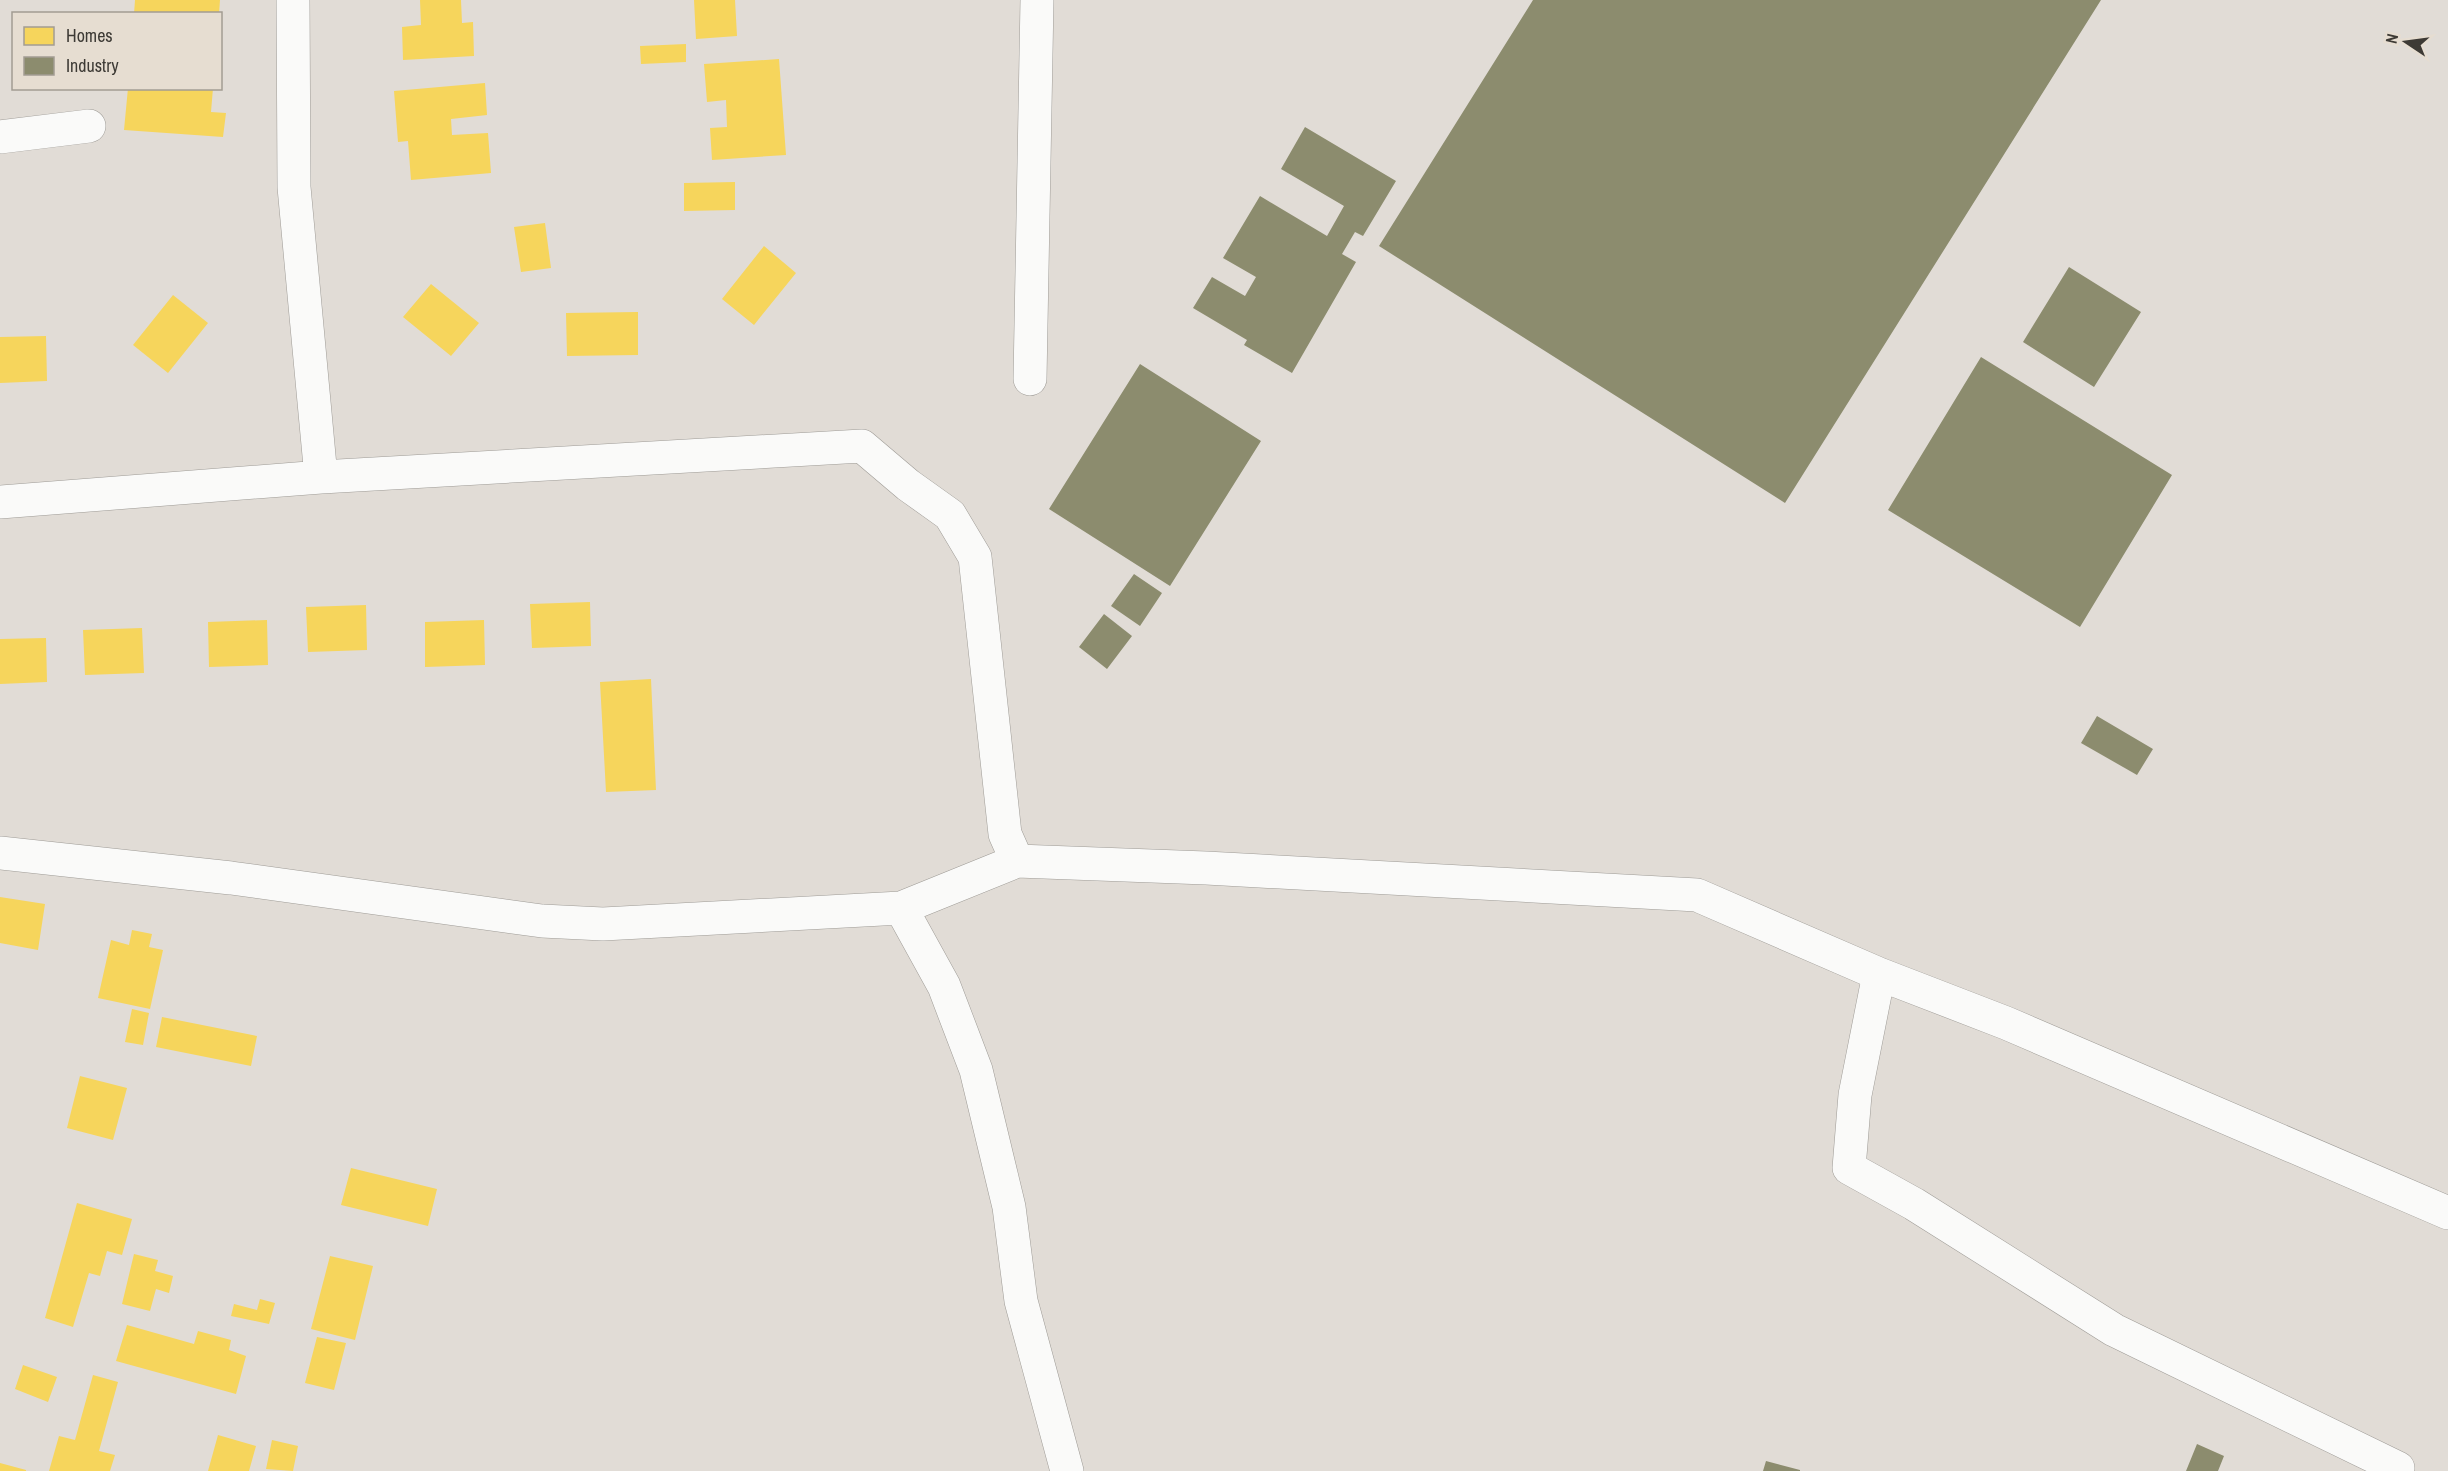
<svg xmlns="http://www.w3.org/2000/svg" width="2448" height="1471" font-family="'Archivo Narrow',sans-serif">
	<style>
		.homes { fill: #f6d55c }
		.industry { fill: #8c8c6e }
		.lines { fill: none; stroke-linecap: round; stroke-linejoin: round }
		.minor-casing { stroke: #9e9b96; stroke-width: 34 }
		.minor { stroke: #fafaf9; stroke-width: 33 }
	</style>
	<rect width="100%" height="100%" fill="#e1dcd6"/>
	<path class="homes" d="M135,0H220L219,14H134Z
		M420,0H461L462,23L473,22L474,56L403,60L402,27L421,25Z
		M694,0H735L737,36L696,39Z
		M686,44V62L641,64L640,46Z
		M779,59L786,155L712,160L710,128L727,127L726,100L707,102L704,64Z
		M485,83L487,115L451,119L452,135L488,133L491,173L411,180L408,141L398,142L394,91Z
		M128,88H213L211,112L226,113L223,137L124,130Z
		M735,182V210L684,211V183Z
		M545,223L551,268L521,272L514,227Z
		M764,246L796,273L754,325L722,299Z
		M431,284L479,323L451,356L403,317Z
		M173,295L208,323L168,373L133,345Z
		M638,312V355L567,356L566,313Z
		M46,336L47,381L0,383V337Z
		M590,602L591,646L532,648L530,604Z
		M366,605L367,650L308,652L306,607Z
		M267,620L268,665L209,667L208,622Z
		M484,620L485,665L425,667V622Z
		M142,628L144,673L85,675L83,630Z
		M46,638L47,682L0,684V639Z
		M651,679L656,790L606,792L600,682Z
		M0,897L45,904L38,950L0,943Z
		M132,930L152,934L149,947L163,950L150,1009L98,998L111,940L129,945Z
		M132,1009L149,1013L143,1045L125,1042Z
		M162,1017L257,1036L251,1066L156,1047Z
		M80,1076L127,1088L113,1140L67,1128Z
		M351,1168L437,1189L428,1226L341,1205Z
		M77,1203L132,1219L122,1255L107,1251L100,1276L89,1273L73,1327L45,1318Z
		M134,1254L158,1260L155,1271L173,1276L169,1293L156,1289L150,1311L122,1304Z
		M330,1256L373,1266L355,1340L311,1329Z
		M260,1299L275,1303L269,1324L231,1316L234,1304L257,1310Z
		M127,1325L194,1344L198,1331L231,1340L229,1350L246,1356L236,1394L116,1361Z
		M317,1337L346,1343L334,1390L305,1383Z
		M23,1365L57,1377L48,1402L15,1389Z
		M93,1375L118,1382L99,1451L115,1455L110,1471H49L59,1436L75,1440Z
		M218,1435L256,1446L249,1471H208Z
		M272,1440L298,1446L293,1471L266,1469Z
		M0,1463L26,1470V1471H0Z"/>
	<path class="industry" d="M1533,0H2101L1785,503L1379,246Z
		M1305,127L1396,181L1363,236L1355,232L1342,254L1356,262L1292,373L1244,345L1247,340L1193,308L1212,277L1245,296L1256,277L1223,258L1260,196L1327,236L1344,206L1281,169Z
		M2069,267L2141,312L2094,387L2023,342Z
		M1981,357L2172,475L2080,627L1888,510Z
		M1140,364L1261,441L1170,586L1049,509Z
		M1134,574L1162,593L1140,626L1111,606Z
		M1104,614L1132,636L1107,669L1079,647Z
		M2097,716L2153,749L2137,775L2081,743Z
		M2197,1444L2224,1456L2218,1471H2186Z
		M1766,1461L1800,1470V1471H1763Z"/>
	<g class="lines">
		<defs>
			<path id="minor" d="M293,0L294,187L321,477
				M0,137L89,126
				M1030,379L1037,0
				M0,502L321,477L862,446L908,485L950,515L975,557L1005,834L1017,861
				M0,853L231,878L542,921L603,924L901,908L944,986L976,1070L1009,1207L1021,1301L1067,1471
				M901,908L1017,861L1206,868L1697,895L1879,974L2006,1023L2448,1213
				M1879,974L1855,1095L1849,1168L1914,1204L2114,1330L2398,1468"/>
		</defs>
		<use href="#minor" class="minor-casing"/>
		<use href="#minor" class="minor"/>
	</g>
	<rect x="12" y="12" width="210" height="78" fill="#e6ddd1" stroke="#a29c93" stroke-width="1.5"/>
	<rect x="24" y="27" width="30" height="18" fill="#f6d55c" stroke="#a29c93" stroke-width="1.5"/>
	<text x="66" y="42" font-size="18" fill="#3d3a35">Homes</text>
	<rect x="24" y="57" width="30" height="18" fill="#8c8c6e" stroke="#a29c93" stroke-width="1.5"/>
	<text x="66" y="72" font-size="18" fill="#3d3a35">Industry</text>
	<g transform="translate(2406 42) rotate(283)" stroke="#e6ddd1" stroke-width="4.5" paint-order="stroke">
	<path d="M0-4.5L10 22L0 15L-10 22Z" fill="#3d3a35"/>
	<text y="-9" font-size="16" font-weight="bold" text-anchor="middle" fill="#3d3a35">N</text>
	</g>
</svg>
